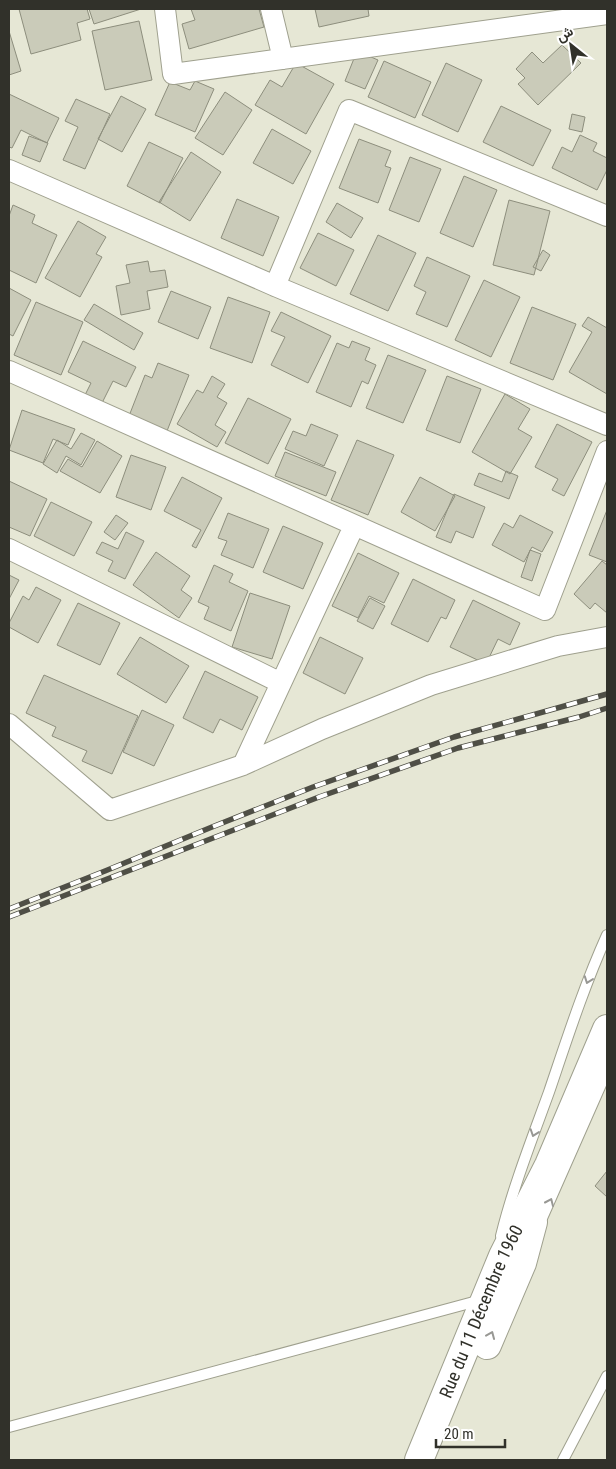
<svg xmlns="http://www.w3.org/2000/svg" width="616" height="1469" font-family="'Roboto Condensed',Vazirmatn,sans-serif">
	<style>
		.building { fill: #cacbb9; stroke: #8d8e7d }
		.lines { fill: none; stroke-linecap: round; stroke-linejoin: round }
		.service-casing { stroke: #9fa08e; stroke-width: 12 }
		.minor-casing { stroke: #9fa08e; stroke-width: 22 }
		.secondary-casing { stroke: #9fa08e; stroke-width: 30 }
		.service { stroke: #fff; stroke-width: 10 }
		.minor { stroke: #fff; stroke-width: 20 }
		.secondary { stroke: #fff; stroke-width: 28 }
		.rail-casing { stroke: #4f4f46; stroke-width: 5.5 }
		.rail { stroke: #fff; stroke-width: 4; stroke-dasharray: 11; stroke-linecap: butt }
		.oneway { stroke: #989894 }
		.labels { text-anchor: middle; stroke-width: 4; stroke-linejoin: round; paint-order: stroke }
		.street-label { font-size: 18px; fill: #31312a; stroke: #fff }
	</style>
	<rect width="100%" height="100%" fill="#e6e7d5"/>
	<path class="building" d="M19,9H87L90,19L77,23L81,40L31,54Z
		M89,9H141L94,24Z
		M191,9H259L264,27L189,49L182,24L195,20Z
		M315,9H368L369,16L319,27Z
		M139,21L152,80L105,90L92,31Z
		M9,31L21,71L9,75Z
		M562,45L581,63L538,105L518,84L525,78L516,69L532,52L543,63Z
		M357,51L378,60L365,89L345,81Z
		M384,61L431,82L415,118L368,97Z
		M296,63L334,84L306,134L255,105L270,80L282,87Z
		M446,63L482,80L458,132L422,115Z
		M195,81L214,89L195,132L155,115L170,82L190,90Z
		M225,92L252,110L223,155L195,138Z
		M9,94L59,118L47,143L21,130L12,148L9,147Z
		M121,96L146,109L122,152L98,139Z
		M76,99L110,114L85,169L63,160L78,127L65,121Z
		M501,106L551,130L533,166L483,142Z
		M572,114L585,117L582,132L569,129Z
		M272,129L311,151L293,184L253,163Z
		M580,135L597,143L593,151L607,158V170L597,190L552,168L562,147L572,152Z
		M29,136L48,143L40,162L22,155Z
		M359,139L391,151L385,166L391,168L378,203L339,188Z
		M149,142L183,158L160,203L127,186Z
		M191,152L221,172L190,221L159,202Z
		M410,157L441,169L419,222L389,210Z
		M464,176L497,190L473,247L440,233Z
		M237,199L279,217L263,256L221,238Z
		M509,200L550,211L534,275L493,265Z
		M337,203L363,218L351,238L326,222Z
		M13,205L35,215L32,223L57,235L36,283L9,270V216Z
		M78,221L106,237L96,254L102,257L80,297L45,278Z
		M318,233L354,250L336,286L300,268Z
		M378,235L416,253L388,311L350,294Z
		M543,250L550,255L541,271L533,267Z
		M427,257L470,276L447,327L416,314L426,292L414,286Z
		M148,261L150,272L165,270L168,287L147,291L150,309L121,315L116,286L130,283L126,265Z
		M484,280L520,297L491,357L455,340Z
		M9,288L31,300L13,336L9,334Z
		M171,291L211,307L198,339L158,322Z
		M228,297L270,312L252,363L210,348Z
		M36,302L83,322L61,375L14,355Z
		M94,304L143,333L134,350L84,320Z
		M532,307L576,324L553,380L510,363Z
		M281,312L331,336L308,383L271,365L285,337L271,331Z
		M588,317L607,328V394L569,372L592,332L582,326Z
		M83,341L136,367L126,387L113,381L102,403L85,395L91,383L68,372Z
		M352,341L370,348L365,360L376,365L368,384L362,381L351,407L316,392L337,343L349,348Z
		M388,355L426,370L403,423L366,408Z
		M158,363L189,375L167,431L129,416L145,375L152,378Z
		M212,376L225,384L217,397L227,403L215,425L226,432L217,447L177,424L197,390L203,393Z
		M447,376L481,389L460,443L426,430Z
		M505,394L530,409L518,429L532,437L510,474L472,452Z
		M248,398L291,419L268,464L225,443Z
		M22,410L75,429L68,445L53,439L43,463L9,450Z
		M311,424L338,435L324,466L285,449L293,431L306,436Z
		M557,424L592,442L564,496L552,490L558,479L535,467Z
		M81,433L95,440L81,465L66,456L57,473L43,464L57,440L71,449Z
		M357,440L394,455L368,515L331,500Z
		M97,441L122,456L100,493L60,471L68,459L82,467Z
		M285,452L336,472L326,496L275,476Z
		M131,455L166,467L151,510L116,497Z
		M506,471L518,476L509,499L474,485L479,473L502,482Z
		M182,477L222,498L196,548L192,546L201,530L164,511Z
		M420,477L455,496L435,531L401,512Z
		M9,481L47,499L30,536L9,527Z
		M454,494L485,507L473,538L456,531L451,543L436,537Z
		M51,502L92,522L74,556L34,536Z
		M607,510V562L589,555Z
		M228,513L269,529L253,568L221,555L227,541L218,538Z
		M116,515L128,523L115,540L104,532Z
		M520,515L553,532L542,552L532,547L524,562L492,545L504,523L513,528Z
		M283,526L323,543L303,589L263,572Z
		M126,532L144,541L125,579L108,571L113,561L96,553L102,542L118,549Z
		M530,550L541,554L532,581L521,577Z
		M156,552L190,576L181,590L192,598L179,618L133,585Z
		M358,553L399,573L384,603L369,596L358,618L332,606Z
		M602,561L607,565V613L595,603L590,609L574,594Z
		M214,565L233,574L229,582L248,591L231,631L204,619L209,607L198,602Z
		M9,575L19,580L9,599Z
		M413,579L455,600L446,619L441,617L428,642L391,624Z
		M36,587L61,600L38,643L9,627V623L23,596L29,600Z
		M250,593L290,606L272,659L232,647Z
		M370,598L385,606L373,629L357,621Z
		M473,600L520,623L510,645L498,639L486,664L450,647Z
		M78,603L120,623L100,665L57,645Z
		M140,637L189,666L166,703L117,674Z
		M320,637L363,658L345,694L303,673Z
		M205,671L258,697L242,730L220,719L213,733L183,718Z
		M44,675L138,716L112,774L82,761L87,751L52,736L56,727L26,713Z
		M142,710L174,725L154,766L123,752Z
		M607,1171V1197L595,1186Z"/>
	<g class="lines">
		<defs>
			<path id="service" d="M539,1225L607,1071
				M501,1236C513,1187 532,1139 549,1092C567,1039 584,986 607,935
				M9,1427L481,1300
				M563,1460L607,1376"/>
			<path id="minor" d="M165,9L173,74L607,14
				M271,9L283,59
				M9,170L275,286L607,425
				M275,286L349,110L607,216
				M9,371L545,610L607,451
				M9,549L281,683
				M9,724L110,810L243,765L322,729L431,685L558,646L607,637
				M243,765L354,526"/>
			<g id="secondary">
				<path d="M487,1345L522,1263L533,1222"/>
				<path id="s1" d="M419,1460L503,1256L549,1165L607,1029"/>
			</g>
		</defs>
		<use href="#service" class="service-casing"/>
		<use href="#minor" class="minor-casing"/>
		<use href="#secondary" class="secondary-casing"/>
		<use href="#service" class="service"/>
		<use href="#minor" class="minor"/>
		<use href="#secondary" class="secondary"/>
		<defs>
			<path id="rail" d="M9,909L105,871L212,827L313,787L454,737L607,694
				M9,917L319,797L458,748L579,717L607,708"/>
		</defs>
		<use href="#rail" class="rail-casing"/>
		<use href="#rail" class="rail"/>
	</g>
	<defs><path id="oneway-chevron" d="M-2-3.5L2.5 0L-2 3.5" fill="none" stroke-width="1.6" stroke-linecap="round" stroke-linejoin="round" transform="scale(1.25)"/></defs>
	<g class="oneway">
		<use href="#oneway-chevron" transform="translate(588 980) rotate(110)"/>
		<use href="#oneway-chevron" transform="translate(534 1133) rotate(109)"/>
		<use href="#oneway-chevron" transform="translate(550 1202) rotate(-66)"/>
		<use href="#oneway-chevron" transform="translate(491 1335) rotate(-67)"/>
	</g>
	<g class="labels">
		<g class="street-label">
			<text dy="6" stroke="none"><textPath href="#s1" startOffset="161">Rue du 11 Décembre 1960</textPath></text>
		</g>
	</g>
	<rect width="616" height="1469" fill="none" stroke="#31312a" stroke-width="20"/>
	<g transform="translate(571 45) rotate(330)" stroke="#ffffff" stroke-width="4" paint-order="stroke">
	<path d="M0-4L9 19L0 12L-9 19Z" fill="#31312a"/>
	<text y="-8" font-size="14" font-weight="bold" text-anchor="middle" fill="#31312a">ش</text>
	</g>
	<path d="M436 1439v8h69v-8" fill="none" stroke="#31312a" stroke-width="2.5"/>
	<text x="444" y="1439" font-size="15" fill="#31312a" stroke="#ffffff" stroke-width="4" paint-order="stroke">20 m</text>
</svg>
